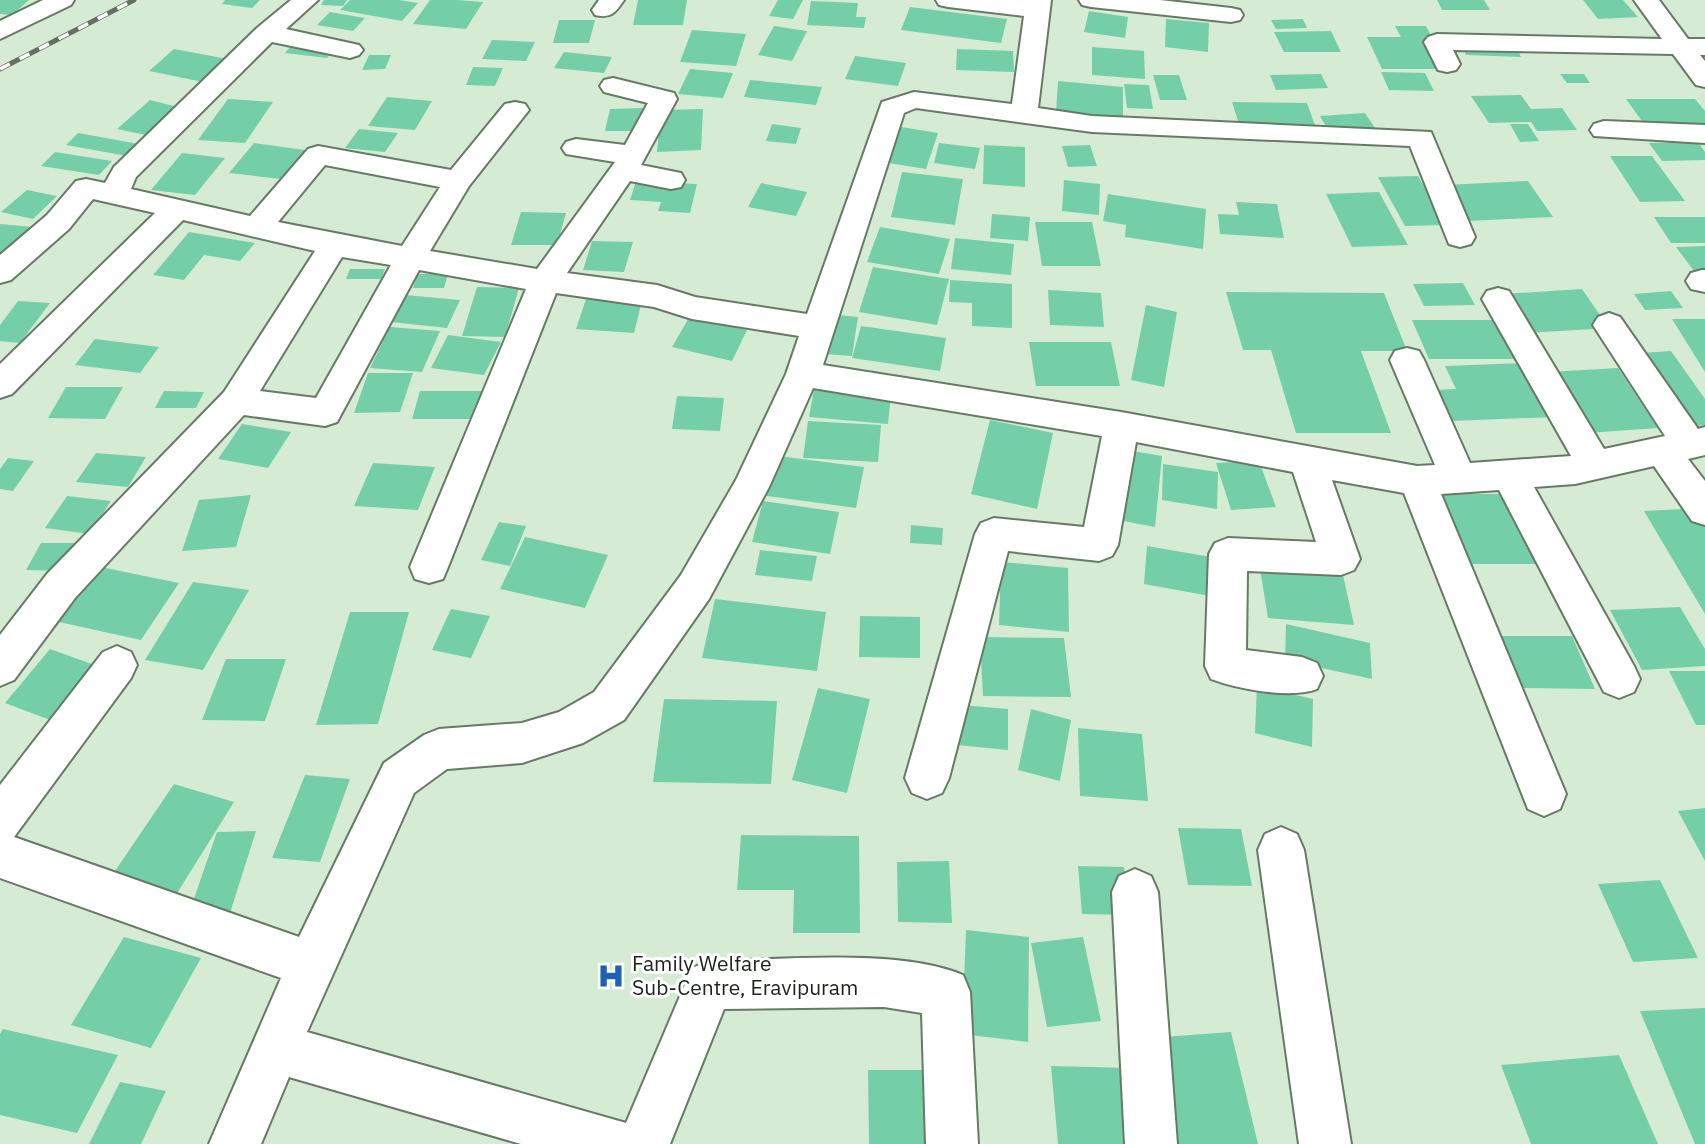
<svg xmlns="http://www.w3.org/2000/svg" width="1705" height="1144" font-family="'IBM Plex Sans',sans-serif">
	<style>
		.building { fill: #74cfa9 }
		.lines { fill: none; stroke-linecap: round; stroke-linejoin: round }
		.minor-casing { stroke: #677a65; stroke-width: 4 }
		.minor { fill: #fff; fill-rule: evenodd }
		.rail-casing { stroke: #647162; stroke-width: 5 }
		.rail { stroke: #fff; stroke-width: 3.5; stroke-dasharray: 11; stroke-linecap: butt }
		.labels { text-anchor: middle; stroke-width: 6; stroke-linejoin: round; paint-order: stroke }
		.near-poi-label { font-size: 21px; fill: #1b231a; stroke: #fff; text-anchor: start }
	</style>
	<rect width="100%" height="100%" fill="#d6ebd3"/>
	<path class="building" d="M0,0H29L12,15L0,14Z
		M225,0H260L252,8L222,4Z
		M324,0H347L343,6L321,5Z
		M350,0H399L418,3L402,21L340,10Z
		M430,0H457L483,2L466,29L413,24Z
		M638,0H687L683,25H633Z
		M778,0H803L793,19L769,16Z
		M1437,0H1484L1490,10H1442Z
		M1583,0H1623L1638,17L1598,19Z
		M811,1L858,3L856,17H866L864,28L807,25Z
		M910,7L1007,19L1001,43L901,30Z
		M1089,11L1128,17L1125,38L1084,32Z
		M330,12L365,18L353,31L317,25Z
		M1166,19L1209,23L1208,52L1165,47Z
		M1303,19L1307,28L1276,29L1271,20Z
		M559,20H595L589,43H553Z
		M774,26L807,31L792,61L758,55Z
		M1395,26H1426L1439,52V69H1382L1367,37H1401Z
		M692,30L746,34L736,66L680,62Z
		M1331,31L1341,52H1284L1274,32Z
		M1458,37L1513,40L1521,57L1466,55Z
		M298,38L339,44L327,58L285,53Z
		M492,40L535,42L526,61L482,59Z
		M1092,47L1144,51L1145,79L1092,75Z
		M174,49L228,59L203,82L149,71Z
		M957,49L1013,51L1014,72L956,70Z
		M564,52L612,57L604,73L554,68Z
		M369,55H391L385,69L362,70Z
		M855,56L906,63L898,86L845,79Z
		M473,67L503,68L495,86L466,85Z
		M690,69L733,73L723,98L678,94Z
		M1381,72L1425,73L1434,91L1389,90Z
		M1321,74L1328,88L1276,90L1270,75Z
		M1560,74H1584L1590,83H1567Z
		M1153,75H1179L1187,100H1160Z
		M750,80L822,87L816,105L744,97Z
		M1058,81L1123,87V119L1056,113Z
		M1124,84L1149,85L1153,109L1127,108Z
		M1521,95L1531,109L1562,108L1577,130L1537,131L1531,122L1489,123L1471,96Z
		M387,97L432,101L415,130L368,126Z
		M228,99L273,102L245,143L198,140Z
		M1626,99H1695L1705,111V127L1647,128Z
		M150,100L178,107L146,135L117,129Z
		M1232,102L1307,103L1315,125L1239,124Z
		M643,108L639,131H605L610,109Z
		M703,109L701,150L657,152L661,110Z
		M1365,113L1375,128L1329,132L1320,116Z
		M772,124L801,128L796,144L766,141Z
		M1510,124H1528L1539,141L1520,142Z
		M895,126L938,133L926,169L882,162Z
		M359,129L398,133L385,152L345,148Z
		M78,133L139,144L127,156L66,145Z
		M1698,142L1705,152V160L1662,161L1649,143Z
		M254,143L305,150L281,179L229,173Z
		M939,143L980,148L975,169L934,163Z
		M984,145L1025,147V187L983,184Z
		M1090,145L1097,166L1068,167L1062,146Z
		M55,152L112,161L99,175L41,166Z
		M182,153L225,158L195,195L151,190Z
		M1610,156H1652L1685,201L1640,202Z
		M902,172L963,179L955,225L891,217Z
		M1418,176L1446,225L1405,226L1378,177Z
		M1064,180L1100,184L1099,215L1062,211Z
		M636,181L697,184L690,213L658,211L661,202L630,200Z
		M1528,181L1553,217L1467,221L1445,185Z
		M761,183L807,192L796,216L748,207Z
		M27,190L57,196L33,219L1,212Z
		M1379,192L1408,245L1352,247L1326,194Z
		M1108,194L1206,209L1203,249L1125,237L1126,225L1103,221Z
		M1236,202L1277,204L1284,238L1220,234L1218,214L1239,215Z
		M521,212L566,213L557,245H511Z
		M992,214L1030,217L1028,241L990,238Z
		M1654,217H1705V243H1671Z
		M1035,222H1092L1101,266H1042Z
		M0,224L44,228L0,257Z
		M880,227L950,239L939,274L867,262Z
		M189,232L255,243L240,261L204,255L184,280L153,275Z
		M955,238L1014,244L1011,275L951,269Z
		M592,241L633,242L624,272L583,270Z
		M1705,246V274L1697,275L1676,247Z
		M873,267L949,279L937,325L859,312Z
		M350,269H385L381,279H346Z
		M418,274H448L444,288H413Z
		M950,280L1012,284V328L972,326V303L949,302Z
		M1463,283L1475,305L1424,306L1413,284Z
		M477,287L519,288L505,337L462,336Z
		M1582,289L1609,328L1527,333L1503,294Z
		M1048,290L1101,293L1104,327L1050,325Z
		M1671,291L1683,308L1645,310L1634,294Z
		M1226,292L1384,293L1407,351H1361L1391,433H1296L1271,350H1243Z
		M588,293L643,297L634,333L576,329Z
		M405,295L460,300L447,328L391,322Z
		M18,301L50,303L20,343L0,341V325Z
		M1146,305L1177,312L1164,387L1131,380Z
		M819,313L858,317L852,356L812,353Z
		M690,316L747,330L732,361L672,347Z
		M1672,319H1705V372Z
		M1412,320H1498L1518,359H1429Z
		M861,326L946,338L940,371L852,358Z
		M390,327L440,331L422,372L370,368Z
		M448,335L501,342L484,375L431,368Z
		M95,339L159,347L140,373L75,365Z
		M1029,342H1111L1120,386H1036Z
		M1671,351L1705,399V425L1677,427L1627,354Z
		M1524,363L1554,417L1452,421L1436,390L1456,389L1445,366Z
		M1618,368L1658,428L1587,433L1549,372Z
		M368,373H413L400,412L354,413Z
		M66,387H123L105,419L48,418Z
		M814,389L891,395L888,424L809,417Z
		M164,391L204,392L196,408H155Z
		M420,391H491L484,419H412Z
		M677,396L724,398L720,431L672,429Z
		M990,420L1053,433L1037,509L971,494Z
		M808,421L881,425L878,462L803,458Z
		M242,424L291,432L268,468L218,459Z
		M1127,450L1162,456L1155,527L1118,520Z
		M96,453L146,457L128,487L76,482Z
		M763,454L864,467L856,508L752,494Z
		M8,458L34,461L13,491L0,489V469Z
		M1259,461L1276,507L1231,510L1216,463Z
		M373,463L435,467L418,510L354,506Z
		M1163,464L1218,472L1217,509L1162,500Z
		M1442,494H1514L1544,564H1470Z
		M251,495L236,547L182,551L199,500Z
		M67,496L111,501L90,534L45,528Z
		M763,501L839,512L830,554L752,542Z
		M1702,508L1705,513V614L1644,511Z
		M499,522L526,526L510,566L481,560Z
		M911,525L943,528L942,545L910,543Z
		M525,537L608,555L585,608L500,589Z
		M41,543H80L66,571L26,570Z
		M1147,546L1211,557L1210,596L1144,584Z
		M760,550L817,556L812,581L755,575Z
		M1001,562L1068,568L1069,632L999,625Z
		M91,565L179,583L141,640L50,620Z
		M1260,569L1343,575L1354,625L1268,618Z
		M193,582L249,590L203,670L145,660Z
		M715,599L826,612L817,671L702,658Z
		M1680,607L1705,649V666L1642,670L1610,610Z
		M451,609L490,616L471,658L432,650Z
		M350,612H409L378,724L316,725Z
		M860,616L920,617V658L859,657Z
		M1286,624L1370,643L1372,679L1285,660Z
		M1501,636H1572L1595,689L1522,688Z
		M980,637L1064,638L1071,697L983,696Z
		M50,649L103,668L58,723L5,703Z
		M226,659H286L265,721L202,720Z
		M1669,671H1705V725H1696Z
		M1257,686L1313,699L1312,747L1255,733Z
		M818,688L870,699L847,793L792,780Z
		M664,699L777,701L771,784L653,782Z
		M949,704L1008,709V750L947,744Z
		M1031,709L1071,720L1060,781L1018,770Z
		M1078,728L1142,734L1148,801L1080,796Z
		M305,775L350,779L320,862L272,858Z
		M174,784L234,802L174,898L111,877Z
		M1705,808V861L1678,811Z
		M1178,828L1241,829L1252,886L1188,885Z
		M256,831L230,913H189L217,832Z
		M741,835L859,836L860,933H793L794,890H737Z
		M949,861L952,923L898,922L897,862Z
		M1078,866L1124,867L1130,915L1082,914Z
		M1660,880L1698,958L1633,962L1598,884Z
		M966,930L1029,937L1028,1042L962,1034Z
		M124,937L201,958L151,1048L71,1025Z
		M1083,937L1101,1021L1047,1027L1031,943Z
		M1705,1008V1144H1695L1640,1011Z
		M3,1029L118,1055L77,1133L0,1115V1034Z
		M1231,1032L1258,1144H1172L1150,1038Z
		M1619,1055L1658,1144H1531L1501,1065Z
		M1051,1066L1133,1068L1143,1144H1058Z
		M868,1070H935L939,1144H869Z
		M120,1082L166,1091L141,1144H89Z"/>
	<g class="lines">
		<defs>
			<path id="minor" d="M43,0H74L71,5L0,39V21Z
				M291,0H318L286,29L359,45L363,50L359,55L350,58L272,42L136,177L131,189L250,216L308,149L318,146L451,170L505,104L515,102L525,104L529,110L469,186L430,251L537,269L615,162L566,154L562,148L566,142L576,139L625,145L648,103L604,92L600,86L604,80L613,78L674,93L677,99L641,165L681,173L685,180L681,187L671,189L630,181L567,273L657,285L695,297L807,314L882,102L914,92L1012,104L1024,16L948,7L939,5L936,0H1051L1038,108L1092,116L1431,132L1475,237L1471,244L1460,247L1449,244L1410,146L1092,132L916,108L904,113L823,365L1121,412L1417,466L1435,465L1390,360L1395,351L1407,348L1419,351L1424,360L1470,463L1571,456L1482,299L1487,291L1498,288L1509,291L1604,449L1665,436L1593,325L1598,317L1609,313L1620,317L1698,429L1705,427V455L1688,459L1705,481V525L1692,521L1654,466L1575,484L1534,487L1634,666L1640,679L1634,692L1619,698L1604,692L1499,490L1441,494L1566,794L1560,809L1544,816L1528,809L1404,493L1332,480L1360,559L1354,570L1341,575L1247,571L1246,650L1302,657L1317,663L1323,676L1317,689C1291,699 1237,689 1211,679L1205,666L1209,554L1215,543L1228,538L1316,542L1293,472L1136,442L1118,545L1112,556L1099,561L1008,551L949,778L942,793L927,799L912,793L905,778L975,534L981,523L994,518L1084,527L1102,436L813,388L769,487L709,599L624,720L583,743L522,763L447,769L414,793L307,1032L626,1123L692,968L709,961C781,960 898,948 963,975L970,992L978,1144H926L922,1013L884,1007L724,1009L670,1144H521L289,1077L261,1144H209L281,978L0,878V785L103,652L117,646L131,652L137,665L131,678L14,837L299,937L384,763L424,735L439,729L522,723L559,712L594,692L681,575L736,480L786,374L799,336L692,319L654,307L556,293L448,567L443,579L429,583L415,579L410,567L526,289L419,270L337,422L325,426L244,415L75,598L14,680L0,686V635L47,574L224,392L315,251L183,220L12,394L0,398V364L155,213L93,199L69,229L11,280L0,283V255L47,215L76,181L86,179L105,183L114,167L257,28ZM325,165L440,187L402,246L278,222ZM342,257L391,265L316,398L260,391Z
				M599,0H624C616,12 611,19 595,15L592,10Z
				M1079,0H1160L1231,8L1240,10L1243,15L1240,20L1231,22L1091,7L1082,5Z
				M1634,0H1659L1688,39H1705V55H1700L1705,61V87L1696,85L1673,54L1453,50L1460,64L1456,70L1447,72L1438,70L1424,42L1428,37L1437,34L1662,39Z
				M1604,121L1705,125V143L1594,136L1590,130L1594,124Z
				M1702,270H1705V292L1691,289L1686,281L1691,273Z
				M1281,827L1297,834L1304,850L1351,1144H1299L1258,850L1265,834Z
				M1135,869L1151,876L1158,892L1177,1144H1125L1112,892L1119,876Z"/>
		</defs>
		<use href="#minor" class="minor-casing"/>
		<use href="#minor" class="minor"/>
		<defs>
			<path id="rail" d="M0,69L134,0"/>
		</defs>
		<use href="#rail" class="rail-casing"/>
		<use href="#rail" class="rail"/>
	</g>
	<defs>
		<symbol id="hospital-bare" viewBox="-9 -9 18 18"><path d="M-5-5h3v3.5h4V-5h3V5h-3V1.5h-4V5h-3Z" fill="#1e62b2" stroke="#fff" stroke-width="2.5" paint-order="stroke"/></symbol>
	</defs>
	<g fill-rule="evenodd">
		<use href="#hospital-bare" x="592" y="957" width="38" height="38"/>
	</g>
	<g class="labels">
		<g class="near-poi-label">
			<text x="632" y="971">Family Welfare<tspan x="632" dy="24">Sub-Centre, Eravipuram</tspan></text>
		</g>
	</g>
</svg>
